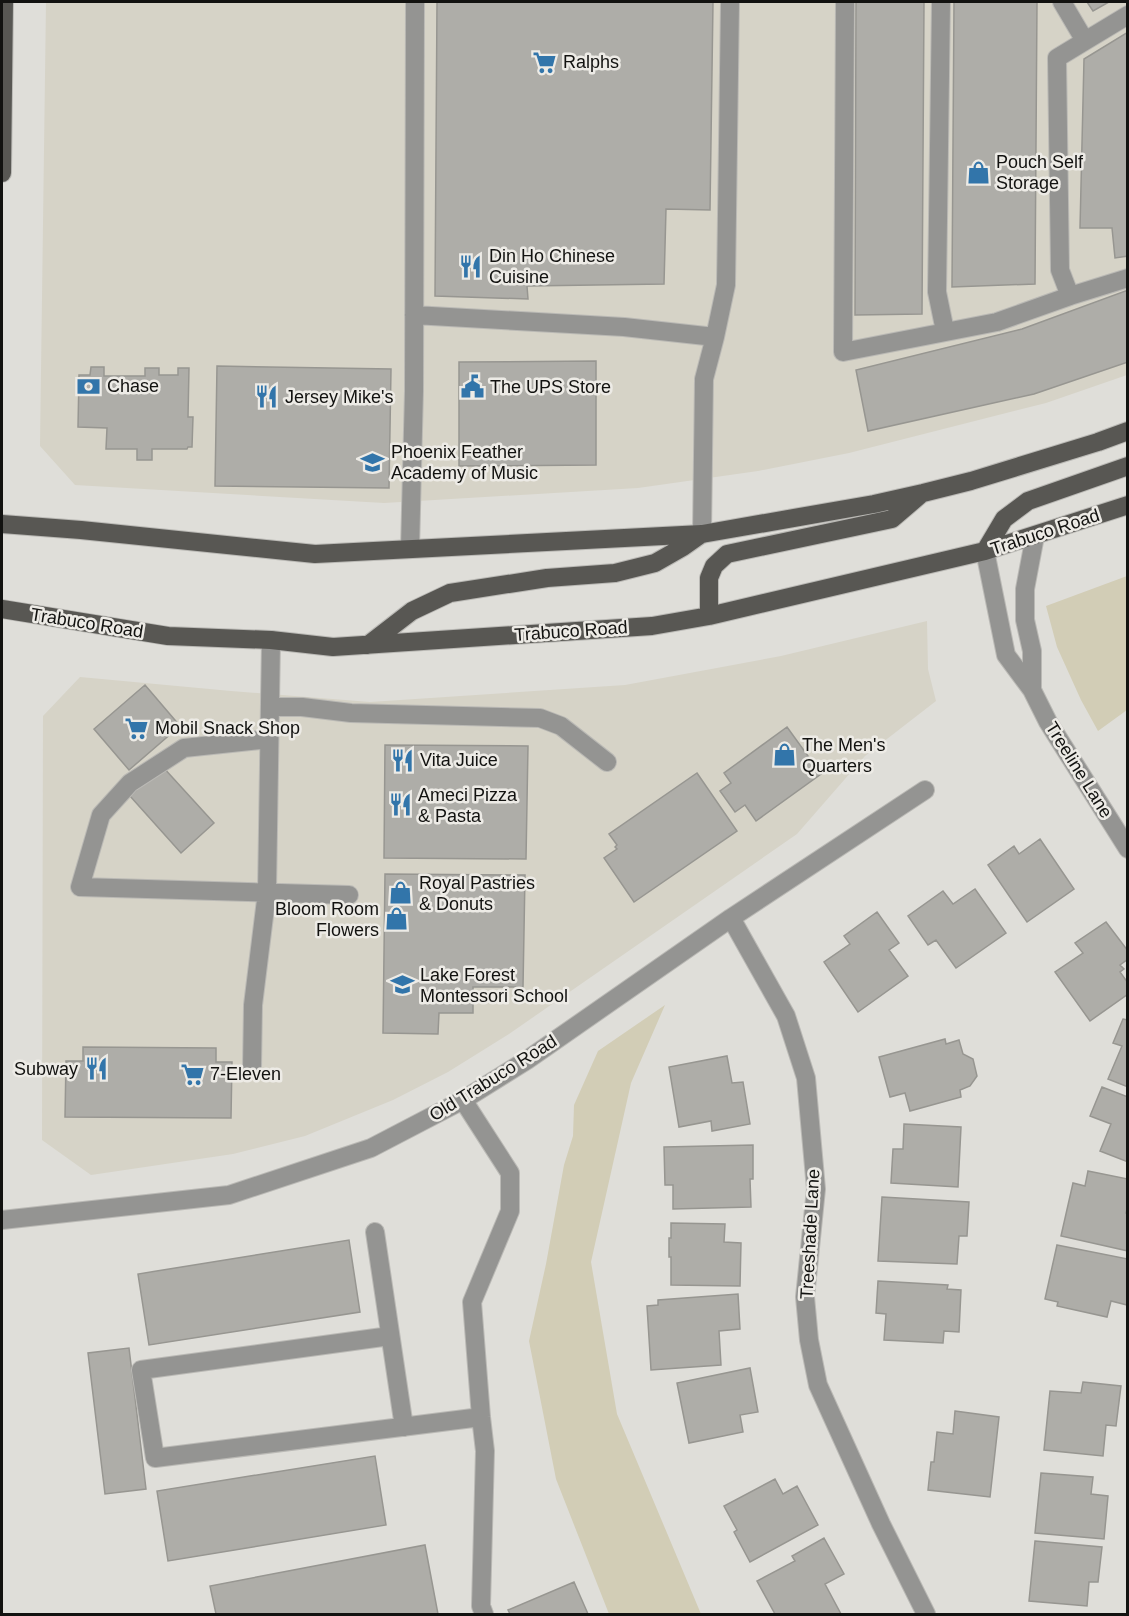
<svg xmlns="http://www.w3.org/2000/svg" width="1129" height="1616" font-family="Helvetica,sans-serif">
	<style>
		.built { fill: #d6d3c7 }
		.green { fill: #d2cdb6 }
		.building { fill: #aeada8; stroke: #979691; stroke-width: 1.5 }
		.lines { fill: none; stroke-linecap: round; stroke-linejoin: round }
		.minor-casing { stroke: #bab9b5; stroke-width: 20 }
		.major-casing { stroke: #bab9b5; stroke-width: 20 }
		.minor { stroke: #949492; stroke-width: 18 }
		.major { stroke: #585753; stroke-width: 18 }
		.labels { text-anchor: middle; stroke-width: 5; stroke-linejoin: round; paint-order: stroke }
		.poi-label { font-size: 18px; fill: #121210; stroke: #edebe6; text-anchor: start }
		.street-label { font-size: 18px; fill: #121210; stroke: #edebe6 }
	</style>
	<rect width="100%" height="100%" fill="#dfded9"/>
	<path class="built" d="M46,2H1127V375L1046,403L849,453L758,471L638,488L384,503L75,485L40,446Z
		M927,621L928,669L936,701L865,756L797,834L509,1034L448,1072L393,1100L305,1136L233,1154L91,1175L42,1140L43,716L80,677L231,691L370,702L625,685L781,656Z"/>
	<path class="green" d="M1127,576V710L1098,731L1081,700L1057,647L1046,606Z
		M665,1005L631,1083L591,1262L617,1414L701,1614H609L556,1479L529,1341L546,1264L564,1165L573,1136L574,1105L598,1051Z"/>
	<path class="building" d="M437,2H713L710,210L666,209L664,284L527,286L528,299L435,296Z
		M856,2H924L922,314L855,315Z
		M954,2H1037L1035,284L952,287Z
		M1087,2H1109L1093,11Z
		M1128,32V256L1115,258L1112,228H1080L1084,59Z
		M1128,290V362L1034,394L868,431L856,370L1022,329Z
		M596,361V465L459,466V362Z
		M217,366L391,369L389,488L215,486Z
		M91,367H104V376H145V368H159V375H178V368H189L188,417H193L192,447H188L187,449H152V460H137V449H106L107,428L78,427L79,375H90Z
		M145,685L180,726L129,770L94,729Z
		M787,727L821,774L756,821L745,805L735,812L720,791L731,783L724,773Z
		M385,745L528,746L526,859L384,858Z
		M162,766L214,823L181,853L130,796Z
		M697,773L737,831L634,902L604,858L617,849L615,847L617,845L609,834Z
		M1040,839L1074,889L1027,922L988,865L1014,846L1019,854Z
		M385,874L525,875L523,987H473V1013H439L438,1034L383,1033Z
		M975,889L1006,933L956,968L936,940L928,945L908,916L943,891L953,904Z
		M877,912L899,943L889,950L908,976L858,1012L824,962L850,944L844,936Z
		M1106,922L1128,951V959L1120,965L1124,969L1120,972L1128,983V994L1090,1021L1055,972L1083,953L1075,943Z
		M1123,1019L1128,1020V1087L1108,1079L1122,1046L1113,1043Z
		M945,1039L946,1044L959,1040L963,1054L973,1059L977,1076L970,1086L960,1090L961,1097L910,1111L905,1093L890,1097L879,1057Z
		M83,1047L216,1048V1062H232L231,1118L65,1117L66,1061H83Z
		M727,1056L732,1083L743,1082L750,1124L712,1131L711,1121L679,1127L669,1067Z
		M1102,1087L1128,1097V1162L1100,1151L1111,1124L1090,1116Z
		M904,1124L961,1127L958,1187L891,1183L893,1149H903Z
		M753,1145V1179H750L751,1207L673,1209V1185H665L664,1147Z
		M1088,1171L1128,1179V1205L1126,1213L1128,1214V1251L1061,1236L1073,1183L1085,1186Z
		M882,1197L969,1202L967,1236H959L957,1264L878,1261Z
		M671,1223L725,1224L724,1242L741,1243L740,1286L671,1285V1257H669V1238H671Z
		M349,1240L360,1312L149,1345L138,1274Z
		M1057,1245L1128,1259L1127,1305L1111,1301L1107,1317L1057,1306L1058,1302L1045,1299Z
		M878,1281L948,1285L947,1289L961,1290L959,1332L944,1331L943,1343L884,1340L886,1314L876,1313Z
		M738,1294L740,1329L719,1331L721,1365L651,1370L647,1306L658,1305V1300Z
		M129,1348L146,1489L105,1494L88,1353Z
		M750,1368L758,1412L740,1415L743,1432L689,1443L677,1383Z
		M1083,1382L1121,1386L1116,1426L1106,1425L1103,1456L1044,1450L1050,1391L1081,1393Z
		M955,1411L999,1417L990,1497L928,1490L931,1462H934L937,1432L953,1434Z
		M375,1456L386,1525L168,1561L157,1491Z
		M1041,1473L1093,1477L1091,1494L1108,1496L1104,1539L1035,1533Z
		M775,1479L783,1494L797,1486L818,1525L750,1562L734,1532L737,1530L724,1506Z
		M824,1538L844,1574L825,1584L841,1614H775L757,1581L795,1561L792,1556Z
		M1035,1541L1102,1547L1098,1582H1089L1087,1606L1029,1601Z
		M425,1545L438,1614H216L210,1586Z
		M574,1582L588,1614H510L508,1610Z"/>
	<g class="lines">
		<defs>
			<path id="minor" d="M845,2L843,352L997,322L1070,296L1128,278
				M941,2L937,292L945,331
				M1062,2L1085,41L1128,15
				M1070,296L1060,270L1057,58L1085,41
				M414,315L624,327L715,337L704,379L702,534
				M715,337L726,285L730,2
				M410,549L414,391L415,2
				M985,551L1006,655L1032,690L1048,722L1128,849
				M1032,690V651L1025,620V589L1035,536
				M270,707H302L351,713L540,718L561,726L607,762
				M269,739L184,748L130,783L101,815L80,887L349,895
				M731,918L786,1016L806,1078L816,1189L805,1297L809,1340L818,1385L881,1524L926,1614
				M252,1068L253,1005L267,892L271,640
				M463,1100L510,1173V1211L472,1302L481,1417L485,1451L481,1606L484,1614
				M2,1220L229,1195L371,1148L463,1100L527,1060L731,918L925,790
				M375,1232L404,1427
				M390,1336L141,1370L155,1458L481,1417"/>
			<path id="major" d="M2,173L4,2
				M2,524L81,530L315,554L702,534L874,504L923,493L971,481L1098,442L1128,431
				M985,551L1004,519L1028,501L1128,466
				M2,609L168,636L271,640L333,647L652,626L709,616L985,551L1128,505
				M709,616V578L714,566L727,554L892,519L920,495
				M368,645L412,611L450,593L547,578L615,573L655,563L683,547L700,535"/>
		</defs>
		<use href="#minor" class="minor-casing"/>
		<use href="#major" class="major-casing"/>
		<use href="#minor" class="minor"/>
		<use href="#major" class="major"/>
	</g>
	<defs>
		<symbol id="supermarket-bare" viewBox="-9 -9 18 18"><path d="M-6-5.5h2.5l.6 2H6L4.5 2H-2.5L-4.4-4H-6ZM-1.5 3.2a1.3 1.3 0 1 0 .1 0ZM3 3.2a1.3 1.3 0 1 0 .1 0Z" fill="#3275aa" stroke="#edebe6" stroke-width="2.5" paint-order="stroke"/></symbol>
		<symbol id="shop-bare" viewBox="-9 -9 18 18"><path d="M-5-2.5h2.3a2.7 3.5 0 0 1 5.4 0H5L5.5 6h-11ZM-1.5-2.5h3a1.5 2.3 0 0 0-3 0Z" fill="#3275aa" stroke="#edebe6" stroke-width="2.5" paint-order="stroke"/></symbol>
		<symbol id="restaurant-bare" viewBox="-9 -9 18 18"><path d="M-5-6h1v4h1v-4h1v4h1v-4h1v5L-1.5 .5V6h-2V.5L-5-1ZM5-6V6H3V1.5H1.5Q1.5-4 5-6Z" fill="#3275aa" stroke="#edebe6" stroke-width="2.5" paint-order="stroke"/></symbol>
		<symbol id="bank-bare" viewBox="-9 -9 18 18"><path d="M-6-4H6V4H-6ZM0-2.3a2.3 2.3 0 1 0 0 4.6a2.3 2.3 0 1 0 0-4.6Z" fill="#3275aa" stroke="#edebe6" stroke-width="2.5" paint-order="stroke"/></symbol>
		<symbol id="civic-bare" viewBox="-9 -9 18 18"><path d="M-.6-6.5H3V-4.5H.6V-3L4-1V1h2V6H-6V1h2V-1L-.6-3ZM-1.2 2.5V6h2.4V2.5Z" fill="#3275aa" stroke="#edebe6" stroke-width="2.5" paint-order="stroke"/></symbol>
		<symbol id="school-bare" viewBox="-9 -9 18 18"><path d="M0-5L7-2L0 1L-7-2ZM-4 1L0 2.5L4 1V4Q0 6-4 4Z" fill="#3275aa" stroke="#edebe6" stroke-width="2.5" paint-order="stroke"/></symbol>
	</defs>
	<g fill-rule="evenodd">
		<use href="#supermarket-bare" x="528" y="46" width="33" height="33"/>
		<use href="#shop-bare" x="962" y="156" width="33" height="33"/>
		<use href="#restaurant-bare" x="454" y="250" width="33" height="33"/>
		<use href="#bank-bare" x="72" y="370" width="33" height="33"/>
		<use href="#civic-bare" x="456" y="370" width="33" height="33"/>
		<use href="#restaurant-bare" x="250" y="380" width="33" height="33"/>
		<use href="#school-bare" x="356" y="446" width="33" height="33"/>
		<use href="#supermarket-bare" x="120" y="712" width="33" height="33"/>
		<use href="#shop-bare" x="768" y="738" width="33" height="33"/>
		<use href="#restaurant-bare" x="386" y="744" width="33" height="33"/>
		<use href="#restaurant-bare" x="384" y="788" width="33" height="33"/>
		<use href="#shop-bare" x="384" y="876" width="33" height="33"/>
		<use href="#shop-bare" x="380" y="902" width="33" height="33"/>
		<use href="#school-bare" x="386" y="968" width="33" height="33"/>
		<use href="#restaurant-bare" x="80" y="1052" width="33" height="33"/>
		<use href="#supermarket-bare" x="176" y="1058" width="33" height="33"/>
	</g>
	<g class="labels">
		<g class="poi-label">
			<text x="563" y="68">Ralphs</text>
			<text x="996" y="168">Pouch Self<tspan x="996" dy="21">Storage</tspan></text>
			<text x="489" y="262">Din Ho Chinese<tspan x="489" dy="21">Cuisine</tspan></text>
			<text x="107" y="392">Chase</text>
			<text x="490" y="393">The UPS Store</text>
			<text x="285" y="403">Jersey Mike's</text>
			<text x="391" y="458">Phoenix Feather<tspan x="391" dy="21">Academy of Music</tspan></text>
			<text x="155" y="734">Mobil Snack Shop</text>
			<text x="802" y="751">The Men's<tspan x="802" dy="21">Quarters</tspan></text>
			<text x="420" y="766">Vita Juice</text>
			<text x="418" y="801">Ameci Pizza<tspan x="418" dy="21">&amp; Pasta</tspan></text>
			<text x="419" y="889">Royal Pastries<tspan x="419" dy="21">&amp; Donuts</tspan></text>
			<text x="379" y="915" text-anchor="end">Bloom Room<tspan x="379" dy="21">Flowers</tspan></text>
			<text x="420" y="981">Lake Forest<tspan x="420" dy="21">Montessori School</tspan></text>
			<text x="78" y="1075" text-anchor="end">Subway</text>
			<text x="210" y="1080">7-Eleven</text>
		</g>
		<g class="street-label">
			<text transform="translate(1045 532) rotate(-18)" y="6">Trabuco Road</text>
			<text transform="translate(87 623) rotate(9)" y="6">Trabuco Road</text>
			<text transform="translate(571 631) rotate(-4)" y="6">Trabuco Road</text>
			<text transform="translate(1079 770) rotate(58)" y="6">Treeline Lane</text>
			<text transform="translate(493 1078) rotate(-32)" y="6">Old Trabuco Road</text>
			<text transform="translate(810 1234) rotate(-87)" y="6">Treeshade Lane</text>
		</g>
	</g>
	<rect width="1129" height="1616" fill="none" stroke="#121210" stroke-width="6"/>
</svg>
